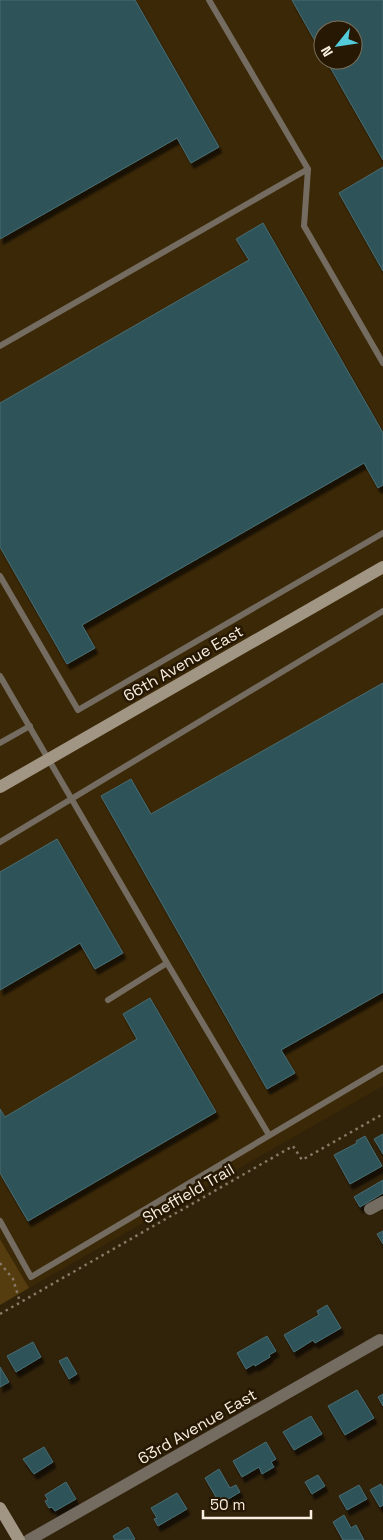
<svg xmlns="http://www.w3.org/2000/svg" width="383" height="1540" font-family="'Space Grotesk',sans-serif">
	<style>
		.built { fill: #3b2807; fill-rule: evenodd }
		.green { fill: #563d10 }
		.building { fill: #2e5358; stroke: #476d73; filter: url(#shadow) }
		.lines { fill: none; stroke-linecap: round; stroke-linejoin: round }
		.path { stroke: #867966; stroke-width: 2.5; stroke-dasharray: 2.5 4; stroke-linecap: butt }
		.lane { stroke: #746c61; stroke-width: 6 }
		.street { stroke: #746c61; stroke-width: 12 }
		.secondary { stroke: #a19583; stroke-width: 12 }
		.labels { text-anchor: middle; stroke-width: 5; stroke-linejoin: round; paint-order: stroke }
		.street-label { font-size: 16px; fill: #f8eee0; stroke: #261802 }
	</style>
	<defs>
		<filter id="shadow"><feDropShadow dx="3" dy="5.5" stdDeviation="1" flood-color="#0009"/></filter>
	</defs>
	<rect width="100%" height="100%" fill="#31220a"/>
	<path class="built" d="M0,0H383V1086L29,1288L0,1239ZM323,30H353V60H323Z"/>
	<path class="green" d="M0,1239L29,1288L0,1305Z"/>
	<path class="building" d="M0,0H135L219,147L191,163L177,138L0,239Z
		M292,0H383V160L326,60H353V30H323V55Z
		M383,167V271L339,193Z
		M263,223L383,433V485L378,488L364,463L82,625L95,648L67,664L0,547V403L249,260L236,239Z
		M383,683V992L281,1050L295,1073L267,1089L101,796L131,779L151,814Z
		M57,839L123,953L95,969L80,943L0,990V872Z
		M150,998L216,1112L28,1221L0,1173V1109L5,1117L137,1039L123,1014Z
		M383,1134V1154L374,1139Z
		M365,1136L382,1166L350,1184L334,1155L357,1143L356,1141Z
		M383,1180V1193L360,1207L354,1197Z
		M383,1231V1244L377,1234Z
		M327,1305L341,1328L315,1343L313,1340L294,1352L284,1335L319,1315L317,1311Z
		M267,1336L276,1351L269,1355L270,1357L255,1366L254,1364L246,1369L237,1353Z
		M33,1342L41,1357L16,1372L7,1356Z
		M67,1357L77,1374L69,1379L59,1361Z
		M0,1367L9,1382L0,1387Z
		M357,1390L374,1418L345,1435L328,1406Z
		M383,1394V1406L378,1397Z
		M311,1416L322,1434L294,1450L283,1432Z
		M266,1442L276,1459L271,1462L274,1467L262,1474L259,1467L242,1477L233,1461Z
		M44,1447L53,1462L34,1474L23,1459Z
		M219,1469L230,1488L236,1485L240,1492L220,1504L205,1478Z
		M318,1475L325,1486L312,1494L305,1482Z
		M66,1482L76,1499L55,1511L52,1507L49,1508L45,1501L48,1500L45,1495Z
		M381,1484L383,1488V1505L380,1507L370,1490Z
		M359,1485L367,1499L347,1510L339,1496Z
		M177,1493L187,1509L158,1526L154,1519L157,1518L151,1508Z
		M344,1515L351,1528L356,1525L364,1540H343L333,1522Z
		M128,1527L135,1539L132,1540H115L113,1536Z"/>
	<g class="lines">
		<path class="path" d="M0,1263L13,1279L20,1302
			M0,1314L293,1146L302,1160L383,1114"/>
		<path class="lane" d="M209,0L308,169L304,226L383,363
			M0,346L308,169
			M0,576L78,710L383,533
			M0,676L167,963L269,1135
			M0,743L30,726
			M0,842L383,611
			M108,1000L167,963
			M0,1221L31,1277L383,1068"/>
		<path class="street" d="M370,1209L383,1202
			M29,1540L380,1340"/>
		<path class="secondary" d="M0,787L383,567
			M0,1508L19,1540"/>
	</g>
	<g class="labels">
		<g class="street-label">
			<text transform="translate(183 663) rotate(-30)" y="6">66th Avenue East</text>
			<text transform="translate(188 1193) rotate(-30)" y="6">Sheffield Trail</text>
			<text transform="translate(197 1426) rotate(-30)" y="6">63rd Avenue East</text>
		</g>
	</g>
	<g transform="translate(338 45) rotate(240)"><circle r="24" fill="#261802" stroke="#7a6e5b"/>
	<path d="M0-4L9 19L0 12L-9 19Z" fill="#53cbdb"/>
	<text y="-8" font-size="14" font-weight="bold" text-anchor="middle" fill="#f8eee0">N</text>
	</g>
	<path d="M203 1510v8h108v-8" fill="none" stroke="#f8eee0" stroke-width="2.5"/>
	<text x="210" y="1510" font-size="15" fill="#f8eee0" stroke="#261802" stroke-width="4" paint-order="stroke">50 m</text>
</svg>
